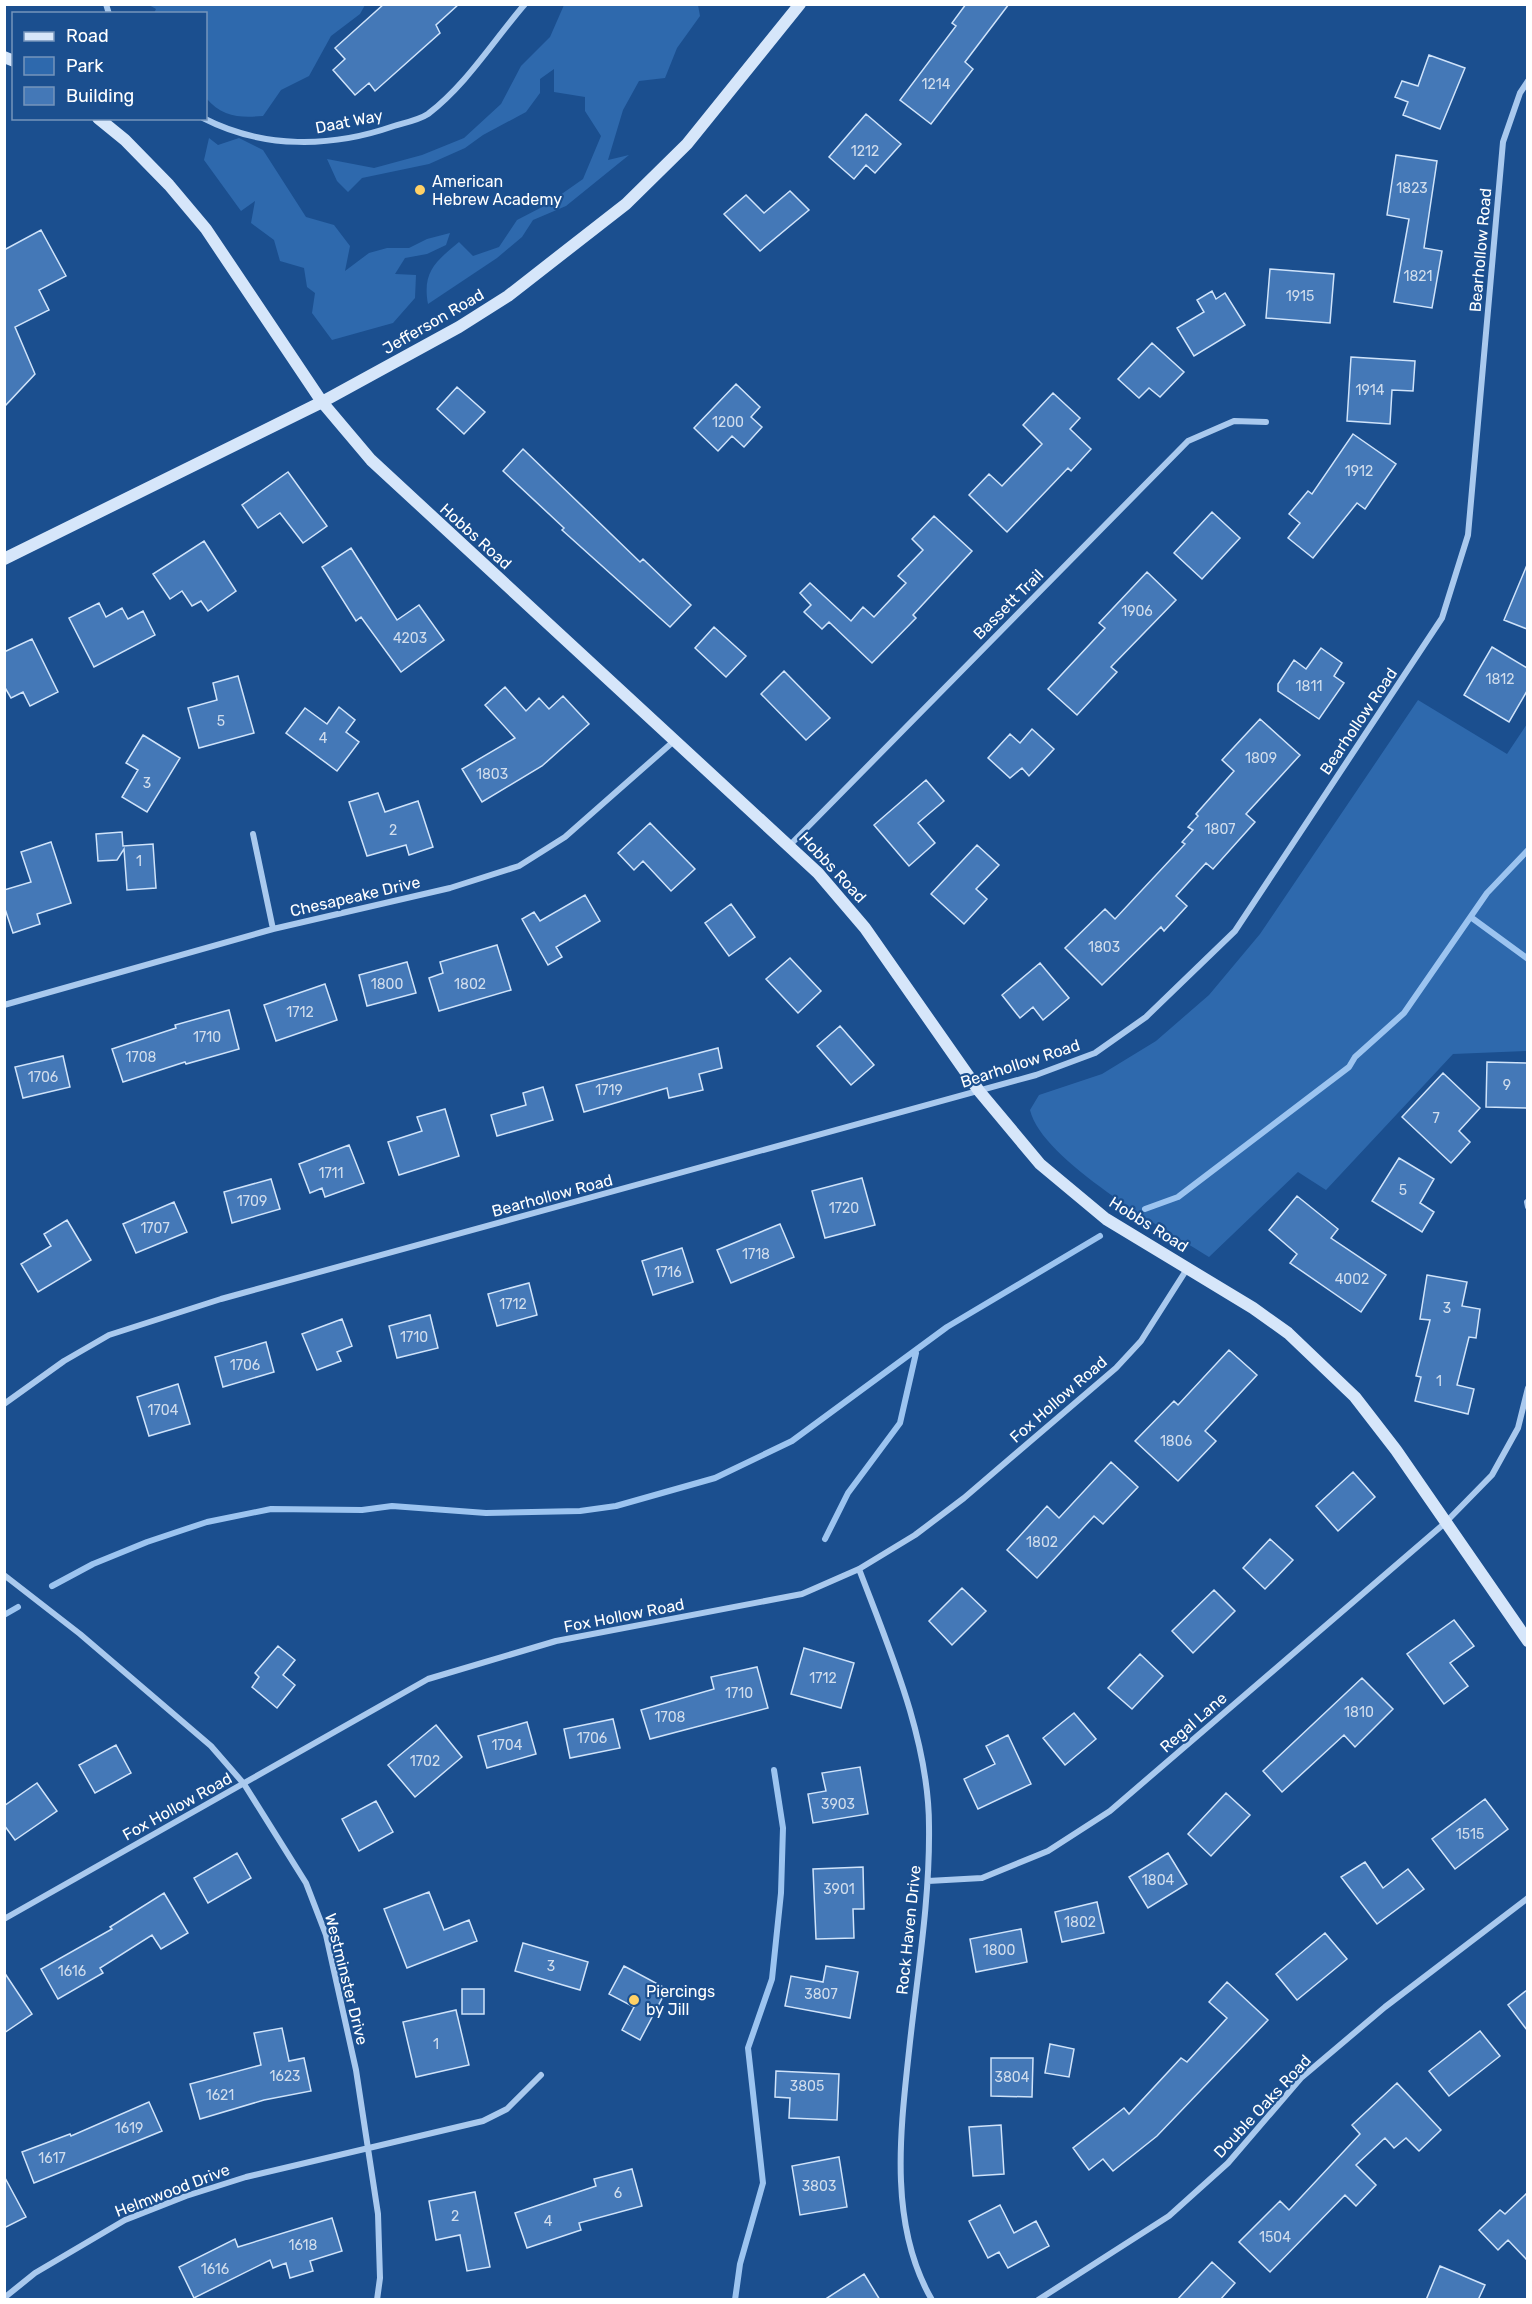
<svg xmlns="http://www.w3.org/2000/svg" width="1532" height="2304" font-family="Rubik,sans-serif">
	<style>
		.green { fill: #2e69ad }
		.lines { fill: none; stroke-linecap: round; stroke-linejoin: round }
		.stream { stroke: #9cc4f0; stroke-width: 6 }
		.building { fill: #4478b7; stroke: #cfe3fa; stroke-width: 1.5 }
		.street { stroke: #a9c9ee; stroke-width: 6 }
		.secondary { stroke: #d6e6fa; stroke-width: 12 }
		.poi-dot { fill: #ffd166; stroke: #1b4f8f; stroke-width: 2 }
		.labels { text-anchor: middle; stroke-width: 4.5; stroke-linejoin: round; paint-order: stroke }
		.number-label { font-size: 14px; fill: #d0dded }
		.street-label { font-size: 16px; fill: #fff; stroke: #1b4f8f }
		.poi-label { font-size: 16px; fill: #fff; stroke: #1b4f8f; text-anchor: start }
	</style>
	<rect width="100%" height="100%" fill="#1b4f8f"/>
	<path class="green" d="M149,5H365L360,14L331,36L309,76L281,90L263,116C240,118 222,117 206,98V14L154,13L156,9Z
		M564,5H698L700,16L677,48L665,78L639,81L623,110L608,160L629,155L566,206L533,220L522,237L497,258L428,304C422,272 436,261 459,242L473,256L499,247L517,220L546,205L583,179L601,136L585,111V97L554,92V69L540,79V93L526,112L483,135L465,148L429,164L362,178L348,192L337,181L327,159L374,168L422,155L464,138L501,104L521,66L550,37Z
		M209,138L218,145L239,138L263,150L306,217L334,225L350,246L345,271L369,253L387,248H409L427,239L450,233L446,245L427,254L405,258L395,274L416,275L415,298L393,323L332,340L312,313L315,293L307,287L304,268L280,261L274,240L251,223L255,201L241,211L204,160Z
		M1418,700L1507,754L1527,724V1051L1453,1054L1326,1190L1298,1172L1209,1257C1165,1229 1042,1161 1030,1110L1039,1095L1102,1074L1156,1041L1209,995L1260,934Z"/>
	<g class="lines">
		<path class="stream" d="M1472,918L1528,959
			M1145,1209L1178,1197L1349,1067L1355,1057L1404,1013L1487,893L1528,850
			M825,1539L848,1493L900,1423L916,1353
			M52,1586L93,1564L147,1542L207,1522L271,1509L362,1510L392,1506L486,1513L580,1511L616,1506L715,1478L792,1441L947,1327L1100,1236
			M4,1615L18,1607
			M735,2300L740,2264L763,2183L748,2048L772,1979L781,1893L783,1828L774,1770"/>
	</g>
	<path class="building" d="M384,4H459L436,25L440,33L375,91L369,83L355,95L333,70L345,59L335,48Z
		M966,4H1009L965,62L973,69L931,124L900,100L956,26L952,23Z
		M1429,55L1465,68L1440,129L1403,115L1408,102L1395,97L1402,81L1418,86Z
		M866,114L901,144L875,173L866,165L854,179L829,157Z
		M1396,155L1437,161L1424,248L1442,251L1432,308L1394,302L1409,219L1387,215Z
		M790,191L809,210L760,251L724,214L746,195L764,213Z
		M41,230L66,276L39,290L49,310L15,327L35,374L4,407V250Z
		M1270,269L1334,274L1330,323L1266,318Z
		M1212,291L1216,299L1225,293L1245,325L1194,356L1177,328L1204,312L1197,300Z
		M1152,343L1184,372L1160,397L1149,388L1139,398L1118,379Z
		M1351,357L1415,361L1413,391L1392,390L1390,424L1347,421Z
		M736,384L760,407L751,417L762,427L744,447L732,436L718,451L694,428Z
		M457,387L485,412L464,434L437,409Z
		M1053,393L1080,418L1070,429L1091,449L1071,471L1068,468L1007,532L969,495L989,474L1002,486L1042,444L1023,425Z
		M1353,434L1396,464L1365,509L1357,503L1313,558L1288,538L1300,523L1289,514L1308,491L1312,494Z
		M523,449L640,562L643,559L691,605L670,627L562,530L564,528L503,471Z
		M288,472L327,526L303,543L280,513L258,528L242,505Z
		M1212,512L1240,538L1202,579L1174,553Z
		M934,516L972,551L913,615L916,618L872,663L829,622L822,629L804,612L811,605L800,593L810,583L851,621L863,607L874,617L906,583L898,576L923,550L912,539Z
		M204,541L236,591L208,611L201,601L192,606L182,591L170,599L153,574Z
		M351,548L397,620L419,605L444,640L401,672L361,617L356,621L322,567Z
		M1527,565V629L1504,620Z
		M1147,572L1176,600L1111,667L1117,672L1077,715L1048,689L1105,628L1099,623Z
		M99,603L106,617L122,608L128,619L143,611L155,635L94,667L69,618Z
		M714,627L746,656L726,677L695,648Z
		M32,639L58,692L30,706L23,692L11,698L4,686V652Z
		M1492,647L1527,668V691L1509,722L1464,695Z
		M1321,648L1342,663L1334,676L1344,683L1319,719L1278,691V684L1294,660L1306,669Z
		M784,671L830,718L806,740L761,694Z
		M238,676L254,733L199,748L188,708L217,700L213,683Z
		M505,687L526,711L539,698L549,709L563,696L589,724L542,766L482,802L462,769L515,738L485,705Z
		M339,707L355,720L346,732L359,742L337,771L286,733L305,708L327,724Z
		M1260,719L1300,755L1246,814L1255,822L1213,869L1206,863L1176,896L1187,906L1164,931L1161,927L1102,985L1065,948L1105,909L1115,919L1185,844L1182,842L1193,830L1188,827L1198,816L1196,814L1234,771L1222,760Z
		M1032,729L1054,749L1029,776L1022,768L1010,778L988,758L1010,734L1020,743Z
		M143,735L180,758L147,812L122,797L138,770L126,763Z
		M926,780L944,801L918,823L935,843L909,866L874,825Z
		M378,793L385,812L418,801L433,847L409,855L406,845L367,856L349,802Z
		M650,823L695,869L671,891L643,861L634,870L618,853Z
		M122,832L123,846L153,844L156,888L127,890L124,849L117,860L98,861L96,834Z
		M51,842L71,903L37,914L40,924L13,933L4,906V890L31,882L21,852Z
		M977,845L999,865L976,889L987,899L964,924L931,894Z
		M585,895L600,921L556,947L562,957L548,965L522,919L534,912L540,921Z
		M731,904L755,937L729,956L705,923Z
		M497,945L511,990L439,1011L429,978L443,973L440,962Z
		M790,958L821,991L798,1013L766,979Z
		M407,962L416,993L367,1006L359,975Z
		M1040,963L1069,998L1043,1020L1033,1007L1020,1018L1002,995Z
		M325,984L337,1020L276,1041L264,1005Z
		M229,1010L239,1049L186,1064L185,1062L123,1082L112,1049L176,1028L175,1025Z
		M840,1026L874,1065L851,1085L817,1046Z
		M718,1048L722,1068L699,1074L703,1090L669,1098L667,1088L584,1112L576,1085Z
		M63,1056L70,1087L23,1098L15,1067Z
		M1487,1062L1527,1063V1108L1486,1107Z
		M1443,1073L1480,1108L1459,1131L1470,1142L1451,1163L1402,1117Z
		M543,1087L553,1120L497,1136L491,1115L526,1105L523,1093Z
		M445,1109L459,1156L399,1175L388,1142L422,1131L417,1117Z
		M349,1145L364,1183L325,1197L322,1188L310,1193L299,1164Z
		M1399,1158L1434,1179L1420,1203L1434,1212L1422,1232L1372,1201Z
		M862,1178L875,1225L825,1238L812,1191Z
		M271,1179L280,1209L232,1223L224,1192Z
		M1297,1196L1338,1229L1331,1238L1386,1275L1361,1312L1290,1263L1297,1254L1269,1230Z
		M174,1202L187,1232L136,1253L123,1224Z
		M67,1220L91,1260L38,1292L21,1264L51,1246L44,1234Z
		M780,1224L794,1257L731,1283L717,1250Z
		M682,1248L693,1282L653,1295L642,1261Z
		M1427,1275L1467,1282L1462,1306L1480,1309L1476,1338L1469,1337L1457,1385L1474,1389L1468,1414L1415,1401L1421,1377L1416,1376L1430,1320L1420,1319Z
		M529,1283L537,1315L497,1326L488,1294Z
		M430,1315L438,1348L397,1358L389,1326Z
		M342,1319L352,1346L337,1352L341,1361L317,1370L302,1334Z
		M266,1342L274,1372L223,1387L215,1357Z
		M1229,1350L1257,1375L1205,1431L1216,1441L1178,1481L1135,1441L1174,1401L1178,1405Z
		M178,1384L190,1424L149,1436L137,1397Z
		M1111,1462L1138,1487L1103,1524L1094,1516L1037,1578L1007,1550L1047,1506L1059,1518Z
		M1353,1472L1375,1497L1338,1531L1316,1506Z
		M1270,1539L1293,1560L1265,1589L1243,1568Z
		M962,1588L986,1611L952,1645L929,1621Z
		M1214,1590L1235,1611L1193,1653L1172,1631Z
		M1454,1620L1474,1646L1450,1663L1468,1686L1444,1704L1407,1654Z
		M278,1646L295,1660L283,1675L295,1685L277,1708L252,1687L259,1677L255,1673Z
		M804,1648L854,1663L841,1708L791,1694Z
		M1140,1654L1163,1676L1132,1709L1108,1688Z
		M757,1667L768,1708L650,1739L641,1710L714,1689L711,1677Z
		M1362,1678L1393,1709L1355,1747L1344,1735L1282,1792L1263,1771Z
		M1074,1713L1096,1739L1065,1765L1043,1738Z
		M613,1719L620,1748L570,1758L564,1729Z
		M527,1722L536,1754L487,1768L478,1736Z
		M436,1725L462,1757L415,1797L388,1765Z
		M1008,1735L1031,1784L978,1809L964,1779L995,1764L986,1746Z
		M116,1745L131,1773L95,1793L79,1765Z
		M860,1767L868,1814L813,1823L808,1794L826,1791L822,1773Z
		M37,1783L57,1811L15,1840L4,1825V1806Z
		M1226,1793L1250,1815L1211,1856L1188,1834Z
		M1485,1799L1508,1829L1455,1869L1432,1839Z
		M376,1801L393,1832L359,1851L342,1819Z
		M237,1853L251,1878L208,1903L194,1878Z
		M1168,1853L1187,1884L1148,1908L1129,1877Z
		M1365,1862L1383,1888L1408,1869L1424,1889L1377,1924L1341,1877Z
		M863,1867L864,1909H853L854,1938L816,1939L813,1869Z
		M429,1892L444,1930L469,1920L477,1941L407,1968L384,1909Z
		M164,1893L188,1933L161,1949L152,1935L100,1968L103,1973L58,1999L41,1969L112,1929L110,1927Z
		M1097,1902L1104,1933L1062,1942L1055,1912Z
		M1021,1929L1027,1962L976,1972L970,1939Z
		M1325,1933L1347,1959L1297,2000L1276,1974Z
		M523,1943L588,1962L580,1990L515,1971Z
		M624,1966L667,1989L640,2040L622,2030L634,2007L609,1994Z
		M826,1966L858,1972L850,2018L785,2006L791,1976L823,1982Z
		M4,1972L32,2014L4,2033Z
		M1227,1982L1268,2020L1157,2136L1113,2171L1103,2159L1089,2170L1073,2148L1124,2108L1129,2114L1181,2058L1187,2062L1227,2018L1209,2002Z
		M462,1989H484V2014H462Z
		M1527,1990V2030L1508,2005Z
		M456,2010L469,2065L416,2077L403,2022Z
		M282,2028L289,2061L304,2058L311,2091L264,2100L200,2119L190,2084L261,2065L254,2033Z
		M1480,2031L1500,2056L1449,2096L1429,2071Z
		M1050,2044L1074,2049L1069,2077L1045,2073Z
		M991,2058H1033L1032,2097L991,2096Z
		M776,2071L839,2074L837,2120L789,2118L790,2098L775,2097Z
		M1397,2083L1441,2130L1419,2151L1406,2138L1394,2148L1385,2138L1356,2165L1376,2185L1356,2206L1345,2195L1270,2272L1239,2242L1280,2201L1289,2210L1360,2134L1352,2125Z
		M149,2102L162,2131L34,2183L22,2152L70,2134L71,2136Z
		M1001,2125L1004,2174L973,2176L969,2127Z
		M839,2157L847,2207L800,2215L792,2166Z
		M632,2169L642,2206L579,2223L581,2230L527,2248L515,2213L596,2186L594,2179Z
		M4,2176L26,2217L4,2228Z
		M475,2192L490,2267L467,2271L460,2235L436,2240L429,2201Z
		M1527,2193V2260L1508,2240L1498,2250L1479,2230L1500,2210L1505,2214Z
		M1000,2205L1014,2233L1036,2221L1049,2246L1008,2268L999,2252L988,2258L969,2221Z
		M332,2218L342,2251L310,2261L313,2271L290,2278L286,2263L273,2268L270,2260L194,2298L179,2267L235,2239L238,2247Z
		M1212,2262L1235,2283L1220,2300H1177Z
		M1440,2266L1485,2285L1478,2300H1426Z
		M864,2274L880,2300H824Z"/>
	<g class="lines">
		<path class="street" d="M106,4L109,14
			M203,118C263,149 331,148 394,126C404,123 419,120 428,114C467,84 493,41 525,4
			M253,834L273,929
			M790,845L1188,441L1234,421L1266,422
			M4,1005L273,929L450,888L519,866L565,837L674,741
			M1527,1202L1528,1207
			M4,1404L64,1361L109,1335L221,1299L1036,1075L1095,1053L1146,1017L1235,931L1442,618L1468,535L1503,142L1520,93L1528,81
			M859,1569C889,1648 929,1740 929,1826C930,1898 918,1970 910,2042C901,2126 887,2223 932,2300
			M4,1575L80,1634L211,1746L244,1784L306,1883L326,1935L356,2070L378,2214L380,2278L377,2300
			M928,1881L982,1878L1048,1851L1110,1811L1445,1523L1492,1475L1518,1428L1528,1388
			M4,1919L428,1679L556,1641L802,1594L859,1569L915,1535L964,1498L1116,1368L1141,1341L1187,1269
			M4,2298L35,2273L125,2220L186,2196L246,2177L483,2121L507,2109L541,2075
			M1038,2300L1169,2216L1228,2163L1301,2078L1385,2007L1528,1898"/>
		<path class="secondary" d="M4,57L14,61
			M98,118L125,140L169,185L206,229L322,402L371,460L818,873L865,928L979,1091L1040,1164L1106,1219L1253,1308L1288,1333L1355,1397L1396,1450L1528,1641
			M4,559L322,402L459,327L508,296L626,204L687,144L800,4"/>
	</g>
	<g class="poi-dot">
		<circle cx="420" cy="190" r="6"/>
		<circle cx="634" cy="2000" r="6"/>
	</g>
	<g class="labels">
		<g class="number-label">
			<text x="936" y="89">1214</text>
			<text x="865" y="156">1212</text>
			<text x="1412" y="193">1823</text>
			<text x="1418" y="281">1821</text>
			<text x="1300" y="301">1915</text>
			<text x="1370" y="395">1914</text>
			<text x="728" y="427">1200</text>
			<text x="1359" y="476">1912</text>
			<text x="1137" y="616">1906</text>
			<text x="410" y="643">4203</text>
			<text x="1500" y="684">1812</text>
			<text x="1309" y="691">1811</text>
			<text x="221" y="726">5</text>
			<text x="323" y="743">4</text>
			<text x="1261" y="763">1809</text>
			<text x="492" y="779">1803</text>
			<text x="147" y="788">3</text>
			<text x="1220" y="834">1807</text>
			<text x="393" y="835">2</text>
			<text x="139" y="866">1</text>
			<text x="1104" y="952">1803</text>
			<text x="387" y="989">1800</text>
			<text x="470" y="989">1802</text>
			<text x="300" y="1017">1712</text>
			<text x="207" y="1042">1710</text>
			<text x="141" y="1062">1708</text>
			<text x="43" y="1082">1706</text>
			<text x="1507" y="1090">9</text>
			<text x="609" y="1095">1719</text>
			<text x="1436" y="1123">7</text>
			<text x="331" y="1178">1711</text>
			<text x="1403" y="1195">5</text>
			<text x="252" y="1206">1709</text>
			<text x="844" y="1213">1720</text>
			<text x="155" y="1233">1707</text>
			<text x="756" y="1259">1718</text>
			<text x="668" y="1277">1716</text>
			<text x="1352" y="1284">4002</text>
			<text x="513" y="1309">1712</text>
			<text x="1447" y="1313">3</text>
			<text x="414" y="1342">1710</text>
			<text x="245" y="1370">1706</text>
			<text x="1439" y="1386">1</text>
			<text x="163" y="1415">1704</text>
			<text x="1176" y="1446">1806</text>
			<text x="1042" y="1547">1802</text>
			<text x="823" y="1683">1712</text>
			<text x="739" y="1698">1710</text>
			<text x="1359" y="1717">1810</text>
			<text x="670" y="1722">1708</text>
			<text x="592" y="1743">1706</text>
			<text x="507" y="1750">1704</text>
			<text x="425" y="1766">1702</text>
			<text x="838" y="1809">3903</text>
			<text x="1470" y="1839">1515</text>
			<text x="1158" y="1885">1804</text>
			<text x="839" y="1894">3901</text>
			<text x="1080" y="1927">1802</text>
			<text x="999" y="1955">1800</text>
			<text x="551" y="1971">3</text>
			<text x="72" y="1976">1616</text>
			<text x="821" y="1999">3807</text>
			<text x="436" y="2049">1</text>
			<text x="285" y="2081">1623</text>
			<text x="1012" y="2082">3804</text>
			<text x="807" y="2091">3805</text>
			<text x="220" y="2100">1621</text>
			<text x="129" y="2133">1619</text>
			<text x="52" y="2163">1617</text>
			<text x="819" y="2191">3803</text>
			<text x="618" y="2198">6</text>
			<text x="455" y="2221">2</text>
			<text x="548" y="2226">4</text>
			<text x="1275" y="2242">1504</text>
			<text x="303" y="2250">1618</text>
			<text x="215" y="2274">1616</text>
		</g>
		<g class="street-label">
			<text transform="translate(349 121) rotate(-11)" y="6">Daat Way</text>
			<text transform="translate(1480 250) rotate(-85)" y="6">Bearhollow Road</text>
			<text transform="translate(433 321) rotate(-30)" y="6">Jefferson Road</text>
			<text transform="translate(476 536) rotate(42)" y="6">Hobbs Road</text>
			<text transform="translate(1008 604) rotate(-45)" y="6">Bassett Trail</text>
			<text transform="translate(1358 721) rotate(-56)" y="6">Bearhollow Road</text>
			<text transform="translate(833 867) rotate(47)" y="6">Hobbs Road</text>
			<text transform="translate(355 896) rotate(-13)" y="6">Chesapeake Drive</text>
			<text transform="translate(1020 1063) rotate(-18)" y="6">Bearhollow Road</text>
			<text transform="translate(552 1195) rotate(-15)" y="6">Bearhollow Road</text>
			<text transform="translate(1149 1224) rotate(32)" y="6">Hobbs Road</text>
			<text transform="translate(1058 1399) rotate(-41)" y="6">Fox Hollow Road</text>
			<text transform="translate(624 1615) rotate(-11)" y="6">Fox Hollow Road</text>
			<text transform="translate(1193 1722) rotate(-41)" y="6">Regal Lane</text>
			<text transform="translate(177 1806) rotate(-29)" y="6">Fox Hollow Road</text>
			<text transform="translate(908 1930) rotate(-84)" y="6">Rock Haven Drive</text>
			<text transform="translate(347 1979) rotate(76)" y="6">Westminster Drive</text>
			<text transform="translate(1262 2106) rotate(-47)" y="6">Double Oaks Road</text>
			<text transform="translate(172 2190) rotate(-21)" y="6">Helmwood Drive</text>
		</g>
		<g class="poi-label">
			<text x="432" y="187">American<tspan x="432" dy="18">Hebrew Academy</tspan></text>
			<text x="646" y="1997">Piercings<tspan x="646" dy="18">by Jill</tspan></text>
		</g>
	</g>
	<rect width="1532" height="2304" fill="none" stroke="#ffffff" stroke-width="12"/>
	<rect x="12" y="12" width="195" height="108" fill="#1b4f8f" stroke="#7695bc" stroke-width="1.5"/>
	<rect x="24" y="32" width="30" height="9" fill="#d6e6fa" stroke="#7695bc" stroke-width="1.5"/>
	<text x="66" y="42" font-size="18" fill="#ffffff">Road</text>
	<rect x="24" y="57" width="30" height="18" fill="#2e69ad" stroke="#7695bc" stroke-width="1.5"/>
	<text x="66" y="72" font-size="18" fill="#ffffff">Park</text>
	<rect x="24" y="87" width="30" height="18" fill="#4478b7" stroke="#7695bc" stroke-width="1.5"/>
	<text x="66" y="102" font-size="18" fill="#ffffff">Building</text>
</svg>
